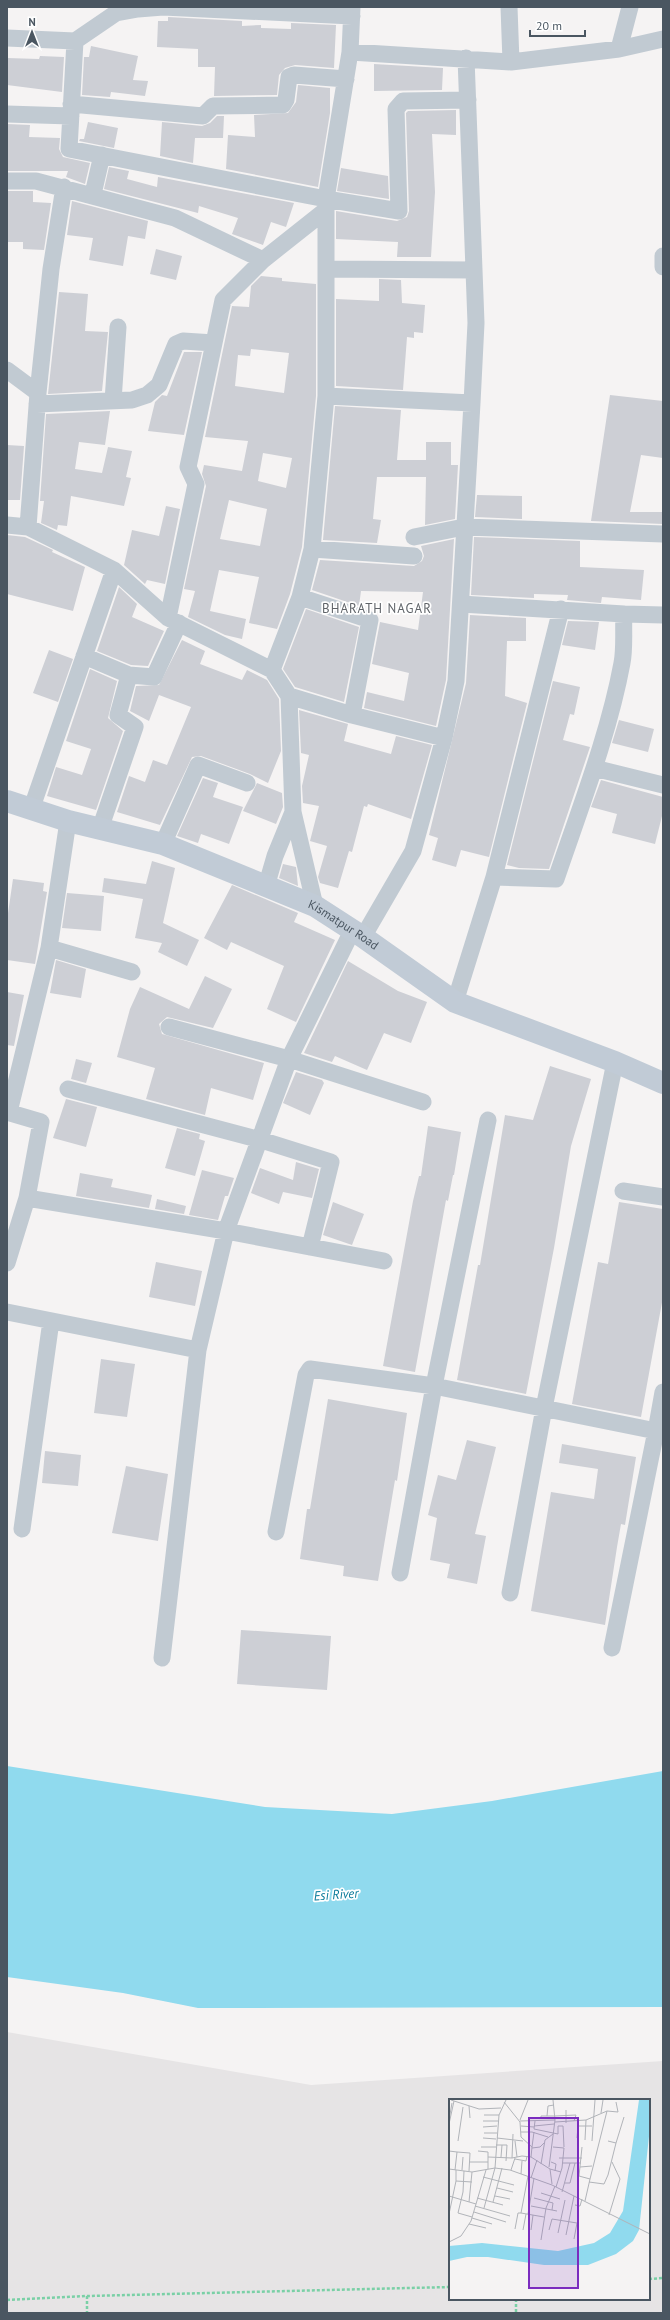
<svg xmlns="http://www.w3.org/2000/svg" width="670" height="2320" font-family="'PT Sans',sans-serif">
	<style>
		.education { fill: #e6e4e5; fill-rule: evenodd }
		.water { fill: #90daee }
		.building { fill: #cdcfd5; fill-rule: evenodd }
		.lines { fill: none; stroke-linecap: round; stroke-linejoin: round }
		.path { stroke: #7ad0a6; stroke-width: 2.5; stroke-dasharray: 3 2; stroke-linecap: butt }
		.street { stroke: #c1cad2; stroke-width: 17 }
		.secondary { stroke: #c1cbd6; stroke-width: 22 }
		.labels { text-anchor: middle; stroke-width: 3.5; stroke-linejoin: round; paint-order: stroke }
		.street-label { font-size: 12px; fill: #4a5661; stroke: #fff }
		.neighbourhood-label { font-size: 13px; letter-spacing: 1px; fill: #5f6368; stroke: #fff }
		.water-label { font-size: 13px; font-style: italic; fill: #0c7c9b; stroke: #fff }
		.inset-road { fill: none; stroke: #b1b4b9; stroke-width: 1 }
		.view { fill: #7b2cbf; fill-opacity: 0.15; stroke: #7b2cbf; stroke-width: 2 }
		.inset-edge { fill: none; stroke: #4a5661; stroke-width: 2 }
	</style>
	<rect width="100%" height="100%" fill="#f5f3f3"/>
	<path class="education" d="M7,2032L311,2085L663,2061V2313H7ZM450,2100H649V2299H450Z"/>
	<path class="water" d="M7,1766L265,1807L392,1814L492,1801L663,1771V2007L198,2008L123,1993L7,1977Z"/>
	<path class="building" d="M168,17L242,21V26L261,25V28L291,29V23L336,25L334,68L295,65L285,68L279,75L277,95L214,96L215,67H198V49L157,47L158,21H168Z
		M91,46L138,56L133,80L148,81L145,96L111,92L110,97L82,95L84,57H89Z
		M40,56L64,57L62,92L7,85V58L39,59Z
		M374,64L443,68L442,90L374,91Z
		M298,85L330,88V113L318,187L226,169L228,135L255,137L254,115L288,113L296,102Z
		M456,110V135L432,134L435,192L431,257H397L398,242L336,239V211L397,221L407,217L409,211L406,113L408,111Z
		M217,116H224L223,138H195L193,163L160,156L162,122L202,126L210,123Z
		M88,122L118,128L114,148L79,141L80,139H84Z
		M7,124L30,125L29,137L60,138L59,149L63,157L90,163L85,184L66,177L68,171H7Z
		M109,167L129,171L127,179L157,187L158,177L294,203L286,227L271,222L263,245L232,234L238,218L199,206L198,213L104,189Z
		M341,168L388,176L389,199L337,191Z
		M7,191H33V202L51,203L44,250L23,249V242H7Z
		M72,201L148,221L145,239L128,236L123,266L89,260L93,238L67,235Z
		M156,249L182,256L176,280L150,274Z
		M261,276L282,278V281L316,284V396L302,547L290,594L277,629L249,623L259,577L219,570L210,611L246,619L242,639L225,635L188,617L195,591L184,589L206,486L202,474L204,465L242,471L248,441L205,437L232,306L249,307L251,286ZM251,349L289,353L284,393L235,386L238,355L250,356ZM263,453L292,458L286,488L258,481ZM229,500L267,509L260,546L220,539Z
		M379,279L401,280L402,303L425,305L423,333L414,332V338L407,337L403,390L336,386V299L379,301Z
		M59,292L88,294L85,331L108,332L102,391L48,394Z
		M184,352H202L184,435L148,431L155,402L162,395L167,396Z
		M610,395L663,401V458L641,455L630,512H663V524L591,521Z
		M335,406L401,410L397,460H426V442H451V465H458L455,519L425,525L426,477H377L373,519L381,520L377,543L323,540Z
		M110,411L105,445L79,442L75,469L102,473L108,447L132,451L126,477L131,478L124,506L71,496L67,526L58,525L57,530L41,523L44,501H40L46,414Z
		M7,445L24,446L20,500H7Z
		M477,495L522,496V519L475,517Z
		M166,506L180,509L165,584L147,580L145,584L124,565L132,530L159,536Z
		M7,535L25,537L53,550L52,552L85,567L73,611L7,594Z
		M474,537L580,541V567L644,570L641,600L602,597L601,603L567,600L568,595L534,594V598L471,595Z
		M454,539L446,680L436,726L364,708L367,692L404,701L409,673L372,664L380,622L418,630L423,592L361,591L359,606L312,590L320,560L414,566L422,561L424,556L421,546Z
		M119,587L137,604L132,617L164,631L148,666L131,665L97,651Z
		M306,609L359,627L344,702L295,687L283,669Z
		M470,615L526,618V641H507L505,696L527,703L489,857L461,850L456,867L432,860L438,838L429,835L466,683Z
		M568,621L599,622L595,650L562,645Z
		M182,640L205,651L200,664L242,680L247,670L267,680L279,699L281,751L268,783L250,774L201,756L192,757L160,825L117,812L129,776L145,782L153,760L167,765L191,707L159,695L149,721L130,711L136,686L159,685Z
		M49,650L73,659L58,702L33,693Z
		M90,669L117,681L108,718L123,731L96,810L47,796L56,767L82,775L91,749L66,741Z
		M553,681L580,687L574,715L570,714L563,740L590,747L549,869L519,868L507,865Z
		M299,710L348,724L344,741L391,754L396,736L432,745L411,819L368,804L367,807L364,806L352,852L349,851L338,888L320,883L318,877L327,846L310,841L319,806L303,803L302,786L309,755L301,753Z
		M619,720L654,729L648,752L612,743Z
		M203,778L218,783L213,797L243,807L229,844L201,834L198,843L177,836Z
		M601,780L663,797V812L655,844L612,833L617,814L591,807Z
		M257,783L282,793L283,807L276,824L243,811Z
		M152,861L175,868L163,923L199,940L187,966L158,952L162,943L135,938L143,899L102,892L104,878L146,884Z
		M283,864L296,867L298,886L279,878Z
		M13,879L44,883L43,891L47,892L35,964L7,960V920Z
		M232,885L298,913L294,922L335,940L296,1022L267,1009L284,966L231,942L227,950L204,938Z
		M67,893L104,896L101,931L62,928Z
		M56,960L86,969L81,998L50,993Z
		M348,961L398,991L427,1002L411,1043L384,1033L367,1070L335,1056L332,1062L304,1053Z
		M205,976L232,989L213,1028L167,1017L159,1024L162,1034L264,1063L253,1100L211,1088L205,1115L146,1099L155,1068L117,1057L130,1009L140,987L189,1009Z
		M7,992L24,995L14,1046L7,1045Z
		M76,1059L92,1063L86,1083L71,1079Z
		M550,1066L591,1079L571,1146L554,1248L526,1394L457,1380L478,1265H480L505,1115L533,1120Z
		M296,1072L322,1080L324,1083L310,1115L283,1103Z
		M66,1099L97,1107L86,1147L53,1138Z
		M428,1126L461,1132L454,1175H453L448,1201L446,1200L415,1372L383,1366L413,1201L419,1176H421Z
		M177,1128L200,1134L199,1139L205,1141L195,1176L165,1168Z
		M296,1162L319,1169L312,1198L283,1192L279,1204L251,1193L260,1168L293,1180Z
		M202,1170L234,1178L228,1196H225L218,1220L189,1215Z
		M80,1173L113,1179L111,1187L152,1195L149,1208L76,1196Z
		M157,1199L186,1206L184,1214L155,1209Z
		M333,1202L364,1214L352,1245L323,1235Z
		M619,1202L663,1209V1297L641,1417L572,1404L598,1262L608,1264Z
		M156,1262L202,1271L195,1306L149,1297Z
		M101,1359L135,1364L127,1417L94,1413Z
		M328,1399L407,1413L397,1481L395,1480L378,1581L343,1576L344,1566L300,1559L307,1509H310Z
		M467,1440L496,1447L475,1534L486,1536L477,1584L447,1578L450,1564L430,1560L437,1518L428,1515L438,1475L456,1480Z
		M562,1444L636,1457L625,1525L621,1524L617,1547L605,1625L531,1611L551,1492L594,1499L598,1469L559,1463Z
		M45,1451L81,1455L78,1486L42,1483Z
		M126,1466L168,1474L158,1541L112,1533Z
		M241,1630L331,1636L327,1690L237,1684Z"/>
	<g class="lines">
		<path class="path" d="M649,2279L663,2278
			M87,2296V2313
			M516,2299V2313
			M7,2300L87,2296L450,2287"/>
		<path class="street" d="M509,7L511,62
			M7,38L75,41L116,13L138,9L163,7L352,16
			M75,41L69,149L326,199L399,211L396,109L403,101L468,100
			M619,49L630,7
			M350,52L511,62L619,49L663,39
			M466,58L476,323L472,403
			M71,104L203,116L213,106L283,105L286,100L289,77L294,75L346,79
			M7,114L71,116
			M7,181H36L175,218L263,260
			M93,194L102,155
			M663,267V256
			M327,269L474,270
			M7,370L38,393L28,527
			M38,393L51,269L64,187
			M326,396L472,403L456,681L444,738L413,851L363,937
			M113,401L118,327
			M37,404L132,400L147,395L159,385L176,344L183,341L214,343
			M7,525L28,527L114,570L168,618L272,670L289,696L352,715L444,738
			M414,537L464,527L663,534
			M312,549L414,556
			M300,597L370,620L352,715
			M461,604L624,614L663,615
			M168,618L196,484L188,467L223,300L263,260L326,210
			M84,656L129,675L154,677L179,623
			M272,670L300,597L312,549L326,396V199L350,52L352,7
			M289,696L293,812L315,906
			M594,768L663,785
			M31,810L114,570
			M100,829L135,727L118,715L129,675
			M163,844L198,765L247,783
			M494,877L556,879C579,811 609,734 622,663C625,648 623,630 624,614
			M266,887L275,856L293,812
			M49,948L132,972
			M455,1002L494,877L561,609
			M169,1027L289,1059L423,1102
			M68,1089L261,1140L331,1162L310,1247
			M7,1112L41,1122L27,1198L7,1263
			M9,1112L49,948L68,821
			M623,1191L663,1197
			M27,1198L226,1231L384,1261
			M7,1312L198,1350
			M656,1431L663,1392
			M22,1529L51,1321
			M276,1532L306,1375L310,1369L434,1386L656,1431L612,1648
			M400,1573L434,1386L488,1120
			M510,1593L544,1408L615,1062
			M162,1658L198,1350L226,1231L289,1059L352,931"/>
		<path class="secondary" id="s1" d="M7,801L68,821L163,844L315,906L363,937L455,1002L615,1062L663,1083"/>
	</g>
	<g class="labels">
		<g class="street-label">
			<text dy="4" stroke="none"><textPath href="#s1" startOffset="360">Kismatpur Road</textPath></text>
		</g>
		<g class="neighbourhood-label">
			<text x="377" y="613">BHARATH NAGAR</text>
		</g>
		<g class="water-label">
			<text transform="translate(336 1894) rotate(-4)" y="5">Esi River</text>
		</g>
	</g>
	<g transform="translate(449 2099)">
		<rect width="201" height="201" fill="#f5f3f3"/>
		<path d="M190,1H201V28L190,131L184,142L167,155L139,166H95L39,158H18L0,162V147L33,144L109,152L145,144L161,134L174,112Z" fill="#90daee"/>
		<path class="inset-road" d="M2,1L30,10L52,9M55,3L71,23L72,38L83,48L82,58M20,7L21,19M117,11V24M152,14L154,1M35,16H50M98,17L99,7L105,6M106,17L127,16L125,22M92,20V17H106M0,21L3,4M71,21L79,1M34,22H49M71,22L106,21M86,22L85,30L109,35V27H114M106,23L137,21L158,12L169,13L167,3M0,25L5,2M72,27L85,28M85,27L105,25M114,27L115,48M34,28L48,27M72,33H83L99,38M35,34H48M34,39L47,40M48,39L74,42M128,39L129,27H143M136,41L137,21M9,42L14,8M66,42L68,58M143,42L146,1M167,44L175,18M47,46H58L57,62M32,48H47M83,48L85,33M104,48L115,49L113,69L107,88M133,48L130,77L141,80L136,102M83,49L91,48L95,44M0,52L8,53L6,71M29,52L39,53V58M8,53L21,54L20,72M52,58L53,46M63,59L64,35M110,59H133M66,60L77,62L78,57M21,63H39M102,63L107,65L106,72M114,64H132M92,65L96,41L104,35M100,68L106,21L104,1M131,68L143,67M0,70L23,73L46,69L61,71L103,86L201,135M39,70V58L63,59L73,57L82,58L101,70L112,73M101,70L103,85M7,71V82L23,83M13,71L14,58M62,71L66,59M15,72L14,93L9,114L23,118M72,75L73,62M79,77L72,114L95,118M34,78L65,86M82,79L88,61M141,80L158,12M140,83L155,85L159,76L167,44L159,42M116,84H121L126,64M48,89L64,93M113,93L121,64M92,94L111,100M0,97L27,105M46,97L61,100M28,99L54,106M85,99L104,104L103,111M20,103L23,73M44,103L53,69M126,106L131,107L133,100M26,107L61,117M82,107L108,112M35,109L46,69L50,16L57,1M25,113L57,123M0,115L7,82M79,115L85,79M160,116L171,80L163,63M23,119L43,125M20,125L37,129M66,130L69,114H72M74,131L77,115M82,131L84,116M100,131L103,120L128,124L125,140M109,134L116,101M117,136L125,97M92,141L97,109L106,87M0,143L12,137L22,122L37,71"/>
		<path class="view" d="M80,19H129V189H80Z"/>
		<rect width="201" height="201" class="inset-edge"/>
	</g>
	<rect width="670" height="2320" fill="none" stroke="#4a5661" stroke-width="16"/>
	<g transform="translate(32 32)" stroke="#ffffff" stroke-width="3" paint-order="stroke">
	<path d="M0-3L7 15L0 10L-7 15Z" fill="#4a5661"/>
	<text y="-6" font-size="11" font-weight="bold" text-anchor="middle" fill="#4a5661">N</text>
	</g>
	<path d="M530 30v6h55v-6" fill="none" stroke="#4a5661" stroke-width="2"/>
	<text x="536" y="30" font-size="12" fill="#4a5661" stroke="#ffffff" stroke-width="3" paint-order="stroke">20 m</text>
</svg>
